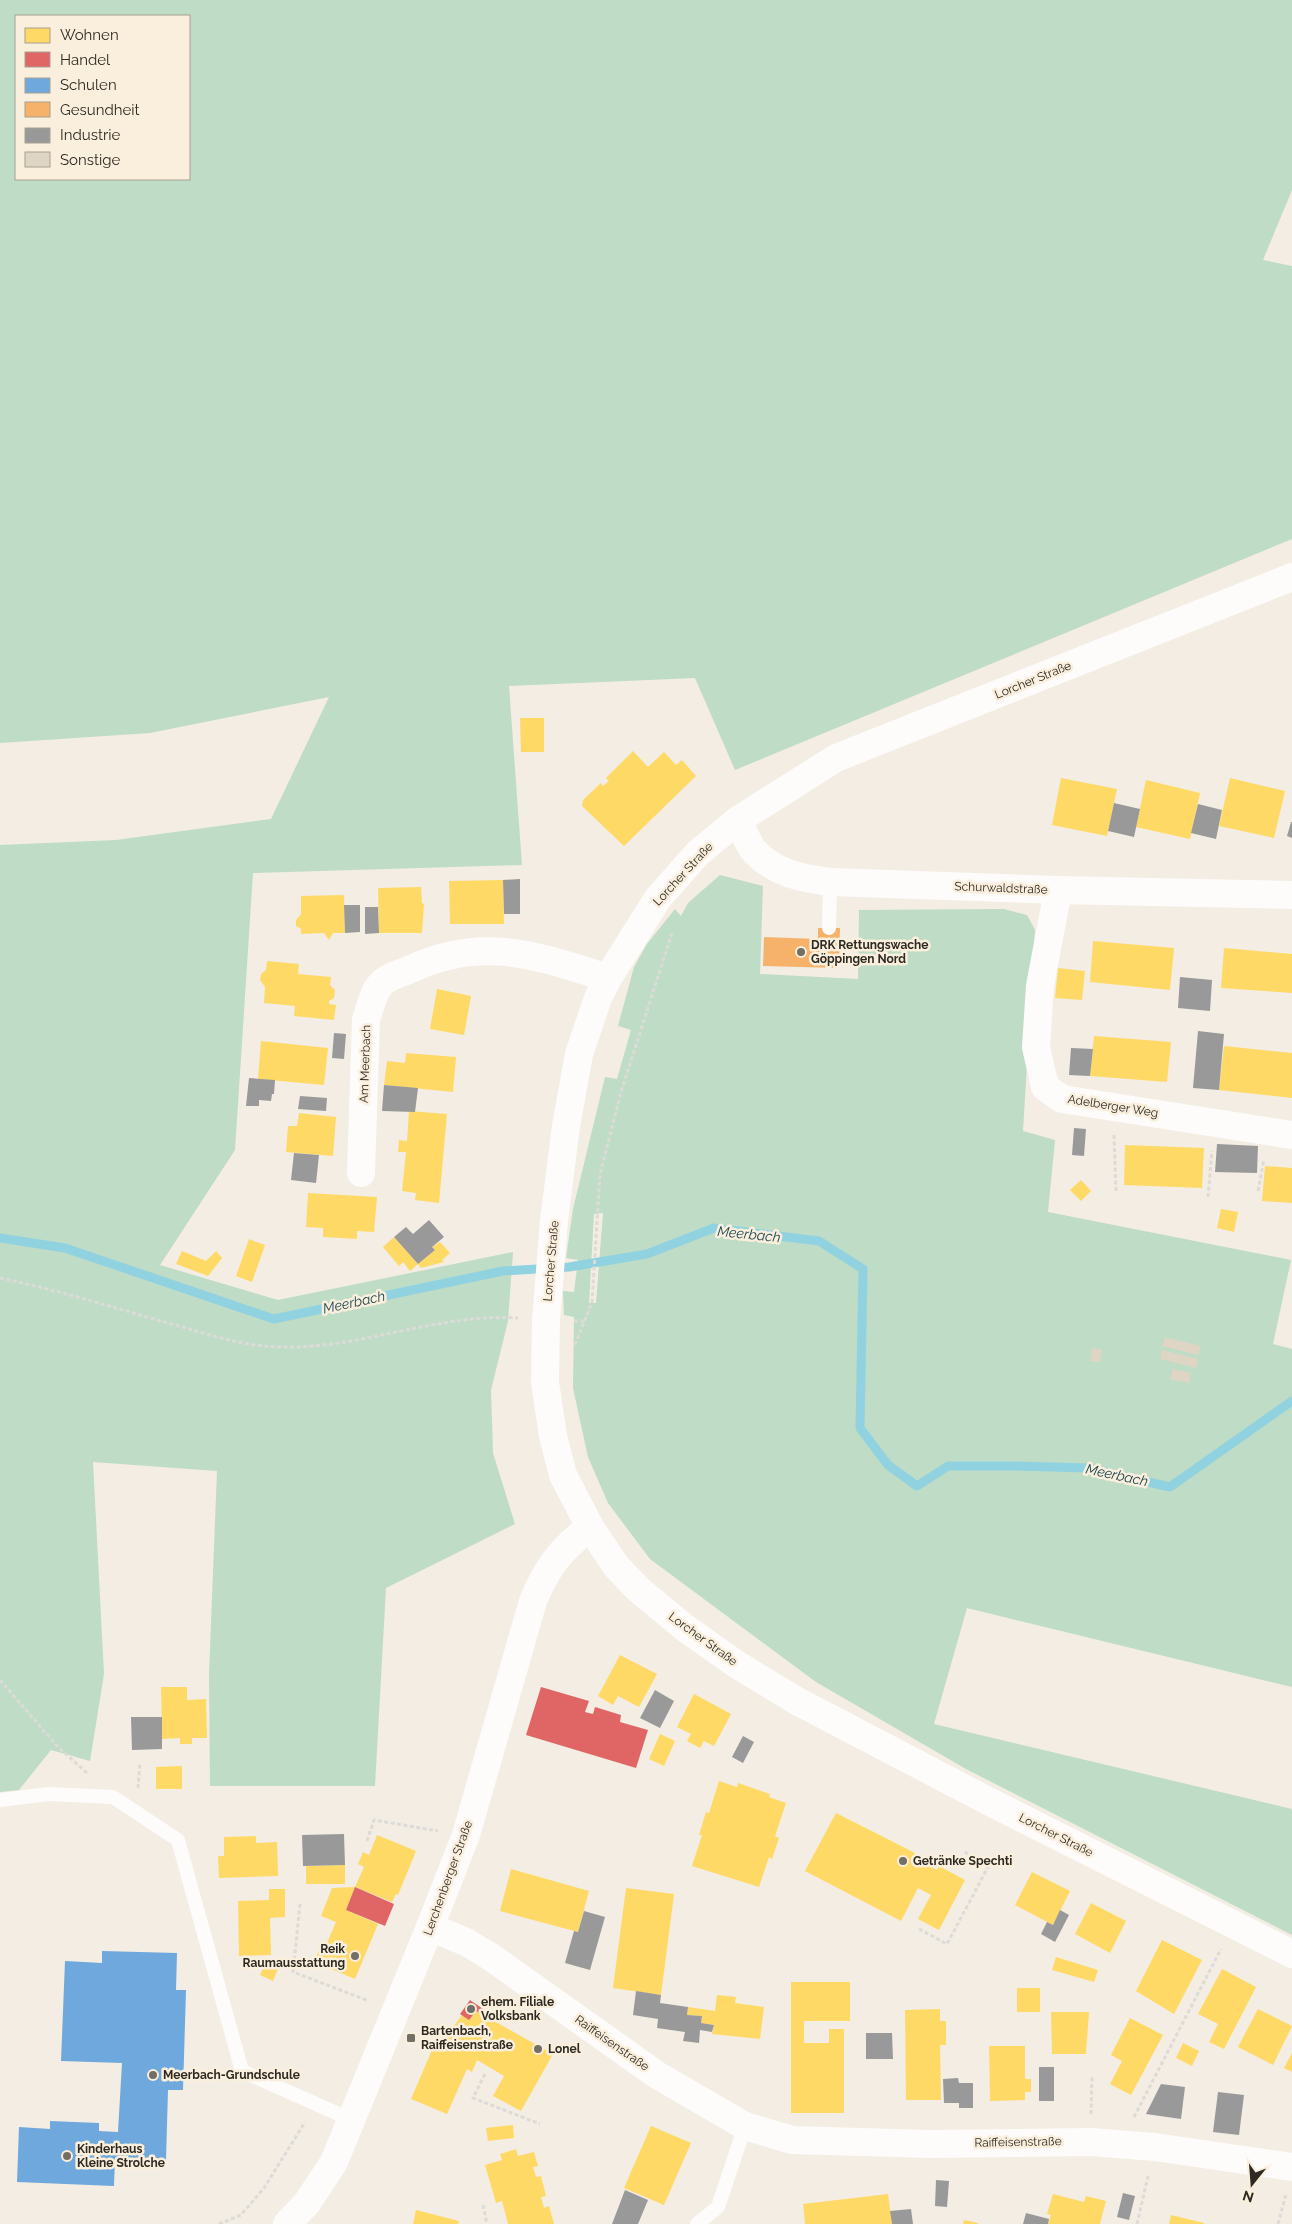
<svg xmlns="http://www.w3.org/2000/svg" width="1292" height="2224" font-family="Raleway,sans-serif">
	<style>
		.green { fill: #bedcc6; fill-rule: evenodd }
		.homes { fill: #ffd966 }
		.shops { fill: #e06666 }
		.schools { fill: #6fa8dc }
		.health { fill: #f6b26b }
		.industry { fill: #999 }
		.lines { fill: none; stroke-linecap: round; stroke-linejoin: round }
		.stream { stroke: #91d2e1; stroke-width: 9 }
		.building { fill: #dfd5c4 }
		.path { stroke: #dddbd8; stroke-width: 3; stroke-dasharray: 4 2.5; stroke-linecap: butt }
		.lane { stroke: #fdfcfb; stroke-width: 14 }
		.street { stroke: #fdfcfb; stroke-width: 28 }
		.secondary { stroke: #fdfcfb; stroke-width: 28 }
		.primary { stroke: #fdfcfb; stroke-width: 28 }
		.poi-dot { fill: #736e66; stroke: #faefdc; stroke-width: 2 }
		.labels { text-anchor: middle; stroke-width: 5; stroke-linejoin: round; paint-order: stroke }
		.street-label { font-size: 12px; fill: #2e2a23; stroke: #faefdc }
		.poi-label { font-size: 12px; font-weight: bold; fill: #2e2a23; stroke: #faefdc; text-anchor: start }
		.water-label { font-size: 14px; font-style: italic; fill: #1a4550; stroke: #faefdc }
	</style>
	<rect width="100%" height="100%" fill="#f3ede3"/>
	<path class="green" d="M0,0H1292V190L1263,260L1292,266V539L735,770L695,678L509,686L522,865L253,873L235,1150L160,1265L278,1300L513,1252L508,1321L491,1390L493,1453L515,1524L386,1588L375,1786H210L209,1674L217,1471L93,1462L104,1674L90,1761L51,1750L19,1790L0,1792V845L116,840L271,819L329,697L150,733L0,743ZM16,16H189V179H16Z
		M720,875L763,886L760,974L858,979L859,910L1004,909L1027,915L1035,930L1023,1131L1055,1140L1048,1212L1291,1260L1273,1344L1292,1349V1687L967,1608L934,1724L1292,1809V1935L966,1769L816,1682L650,1559L608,1503L588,1457L573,1388L574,1317L564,1315L563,1291L574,1292L578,1260L566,1258L573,1209L605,1077L617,1079L631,1030L618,1026L634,967L647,944L675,909L681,916L688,903ZM603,1213L596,1303H589L594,1214Z"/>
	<path class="homes" d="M520,718H544V752H521Z
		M633,751L648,767L664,752L676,765L682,760L696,776L624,846L582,806L583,800L601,783L603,786L609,781L606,778Z
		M1061,778L1117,789L1107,836L1052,825Z
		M1230,778L1285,791L1274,838L1219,826Z
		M1146,780L1200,793L1190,839L1136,827Z
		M503,880L504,924H450L449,881Z
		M421,887L422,903L424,904L422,933H379L378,888Z
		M344,895L345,933H333L329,940L324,933L301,934V929L296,926V920L301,914V896Z
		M1093,941L1174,948L1170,990L1090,982Z
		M1224,948L1292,954V993L1221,988Z
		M267,961L299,964L298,974L331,977L330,985L335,990L334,998L329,1001V1004L336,1005L334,1020L294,1016L295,1006L264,1003L265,987L260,980L261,974L266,970Z
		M1058,968L1085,971L1082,1000L1055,998Z
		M437,989L471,996L464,1035L430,1029Z
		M1094,1036L1171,1042L1167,1082L1090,1076Z
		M261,1041L328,1048L324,1085L258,1079Z
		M1224,1046L1292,1053V1098L1219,1090Z
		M406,1053L456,1057L453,1092L384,1085L387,1061L405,1063Z
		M409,1111L447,1114L439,1203L415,1200L416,1193L402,1191L406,1152H398L399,1140L407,1141Z
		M299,1113L336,1117L333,1156L286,1152L288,1126H297Z
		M1125,1145L1204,1148L1202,1188L1124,1185Z
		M1265,1166L1292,1168V1203L1262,1201Z
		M1081,1180L1091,1191L1081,1201L1070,1190Z
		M308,1193L377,1197L374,1232L357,1231V1239L323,1237V1228L306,1227Z
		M1221,1209L1238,1212L1234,1232L1217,1228Z
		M394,1237L418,1264L410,1271L403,1262L399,1266L383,1247Z
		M249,1239L265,1245L252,1282L236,1276Z
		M440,1242L450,1253L442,1260L444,1262L421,1268L418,1264L435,1250L432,1247Z
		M182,1251L206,1261L216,1251L222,1258L208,1276L176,1264Z
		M620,1655L657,1674L639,1707L618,1696L613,1705L598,1696Z
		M161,1687H187V1700L206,1699L207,1738H192V1744H180V1738L162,1739Z
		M694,1694L731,1714L714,1746L704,1741L700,1748L687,1741L691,1734L677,1727Z
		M660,1734L675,1741L664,1766L649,1759Z
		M182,1766V1789H156V1767Z
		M719,1781L737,1787L738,1783L770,1794L769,1797L786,1803L775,1836L779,1838L772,1859L769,1857L759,1887L692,1866L702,1835H699L706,1812L709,1813Z
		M836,1813L915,1853L913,1857L937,1870L939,1866L965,1880L939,1930L918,1919L931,1895L918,1888L901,1921L805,1871Z
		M377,1835L416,1851L398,1895L396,1894L392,1902L355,1887L364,1867L358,1864L363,1852L369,1855Z
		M256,1836V1843L277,1842L278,1876L219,1878L218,1856H224V1837Z
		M345,1865V1884H306V1866Z
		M511,1869L589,1891L578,1932L500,1911Z
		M1032,1872L1070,1891L1053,1925L1015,1905Z
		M355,1887L346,1910L378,1924L355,1979L314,1962L319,1950L323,1952L336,1922L321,1916L332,1888Z
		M626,1888L674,1894L661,1995L613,1988Z
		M269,1889H285V1917L270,1918L271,1955L239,1956L238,1901L269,1900Z
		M1091,1903L1126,1921L1110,1953L1075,1934Z
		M1162,1940L1202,1960L1174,2014L1136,1991Z
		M1056,1957L1098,1970L1094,1982L1052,1970Z
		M267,1959L280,1964L273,1981L260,1975Z
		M1222,1969L1256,1987L1224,2049L1209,2042L1218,2024L1198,2014Z
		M791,1982H850V2021H804V2043H829V2029H844V2113H791Z
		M1017,1988H1040V2012H1017Z
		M717,1995L736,1997L735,2003L764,2007L760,2039L712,2034L714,2025L701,2023L702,2016L687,2015L688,2007L715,2011Z
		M940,2009V2021H946V2045H940L941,2100H906L905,2010Z
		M1258,2009L1292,2026L1273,2065L1238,2047Z
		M476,2011L553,2054L521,2111L493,2096L504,2076L477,2060L472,2072L467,2069L447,2114L411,2099L435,2043L440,2045L462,2015L469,2020Z
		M1051,2012H1089L1086,2054H1052Z
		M1130,2018L1163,2035L1131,2095L1110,2084L1122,2061L1111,2055Z
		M1183,2043L1199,2051L1192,2066L1176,2058Z
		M989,2046H1025V2079H1031V2092H1025V2100L990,2101Z
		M1292,2053V2072L1284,2068Z
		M513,2125L514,2138L488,2141L486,2128Z
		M651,2126L691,2143L664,2205L624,2188Z
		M516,2149L518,2156L534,2152L538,2166L533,2167L536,2177L541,2176L546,2196L541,2197L544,2208L549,2206L554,2224H508L502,2201L496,2203L485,2165L502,2160L500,2154Z
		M888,2194L892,2224H805L803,2204Z
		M1053,2194L1084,2202L1086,2196L1106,2201L1100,2224H1048L1051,2215L1047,2214Z
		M416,2210L459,2221L458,2224H413Z
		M1171,2215L1204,2223V2224H1169Z
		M964,2220L978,2223V2224H963Z"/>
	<path class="shops" d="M541,1687L589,1701L585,1712L593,1714L595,1707L621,1715L620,1722L648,1730L636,1768L526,1735Z
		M355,1887L394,1904L385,1926L346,1910Z
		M470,2000L492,2015L490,2018L476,2011L469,2020L460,2014Z"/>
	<path class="schools" d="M102,1951L177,1953L176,1990H186L183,2090H168L166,2160L115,2158L114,2186L17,2182L19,2127L50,2129V2121L99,2123V2131L118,2132L122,2063L61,2061L65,1961L102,1963Z"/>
	<path class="health" d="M818,928H840L839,968L763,966L764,937L818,939Z"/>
	<path class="industry" d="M1114,803L1140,809L1134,837L1108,831Z
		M1198,804L1222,810L1216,839L1191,833Z
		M1291,822H1292V838L1287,836Z
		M520,879V914H504L503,880Z
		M344,905H360V932L345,933Z
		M365,907H378L379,933L365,934Z
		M1180,977L1212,980L1210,1011L1178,1008Z
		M1198,1031L1224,1034L1219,1090L1193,1088Z
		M334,1033L346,1034L344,1059L332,1058Z
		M1071,1048L1093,1049L1090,1076L1069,1075Z
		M249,1078L275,1080L274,1094H272L271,1101L259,1100V1106H246Z
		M384,1085L418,1088L415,1112L382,1111Z
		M300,1096L327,1098L326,1111L298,1109Z
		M1074,1128L1086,1129L1084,1156L1072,1155Z
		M1217,1144L1258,1146L1257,1173L1215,1172Z
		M294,1153L319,1155L316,1183L291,1180Z
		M429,1220L444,1237L432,1247L435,1250L418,1264L394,1237L406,1227L413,1234Z
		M655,1690L674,1701L660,1728L640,1718Z
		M131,1717H162V1749L132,1750Z
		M743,1736L754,1742L743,1763L732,1757Z
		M344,1834L345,1865L303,1866L302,1835Z
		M1060,1910L1069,1915L1055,1942L1041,1934L1047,1922L1053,1925Z
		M584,1911L605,1917L590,1970L565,1963L574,1931L578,1932Z
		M636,1991L661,1995L660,2003L688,2007L687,2015L702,2016L701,2023L714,2025L712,2032L700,2030L699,2043L683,2041L685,2032L657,2028L658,2019L633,2015Z
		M866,2033H892L893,2059H866Z
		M1039,2067H1054V2101H1039Z
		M958,2078L959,2083H973V2108H959V2103H944L943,2079Z
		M1161,2084L1185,2087L1181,2119L1146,2114Z
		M1218,2092L1244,2095L1239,2135L1213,2132Z
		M936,2180L949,2181L947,2207L935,2206Z
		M625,2190L648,2200L638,2224H612Z
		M1123,2193L1135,2196L1129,2220L1117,2217Z
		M911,2209L913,2224H892L890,2211Z
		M1026,2213L1049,2219L1048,2224H1023Z"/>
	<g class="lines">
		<path class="stream" d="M0,1238L65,1248L274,1319L503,1271L569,1267L647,1254L714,1228L819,1241L863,1269L860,1428L888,1465L917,1486L948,1466H1015L1087,1468L1170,1487L1292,1401"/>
	</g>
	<path class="building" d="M1165,1337L1201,1346L1198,1355L1162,1346Z
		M1092,1348L1102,1349L1100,1362L1090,1361Z
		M1162,1350L1198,1359L1196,1368L1160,1359Z
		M1173,1369L1191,1373L1189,1383L1170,1379Z"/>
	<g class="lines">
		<path class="path" d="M1114,1135L1116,1191
			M1258,1191L1264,1159
			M1208,1197L1212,1151
			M0,1278C57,1290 112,1307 168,1323C205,1333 243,1347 282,1347C361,1349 438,1313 518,1318
			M574,1321H586
			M575,1345L592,1302L600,1174L621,1092L672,933
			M0,1680L58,1747L87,1773
			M138,1788L140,1762
			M367,1841L374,1820L438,1831
			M300,1904L293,1972L369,2001
			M919,1929L947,1944L988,1867L965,1852
			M485,2074L473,2098L540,2124
			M1091,2114L1092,2075
			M1134,2117L1221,1949
			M483,2205L487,2224
			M219,2224L241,2215L264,2188L305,2122
			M1137,2224L1148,2176
			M1278,2224L1286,2194"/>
		<path class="lane" d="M829,928L830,882
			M0,1800L49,1794L113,1797L178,1840L242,2071L352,2120
			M697,2224L718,2207L745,2126"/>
		<path class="street" d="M738,820C743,830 747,843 755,852C776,874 802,878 830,882L1058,890L1292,895
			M1058,890L1040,986L1036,1047L1045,1087L1062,1099L1292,1135
			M361,1173L366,1020C370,1009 373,990 383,982C390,976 402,973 411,969C483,935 537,956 608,978
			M430,1927L466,1942L491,1957L657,2075L745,2126L792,2140L930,2144L1091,2142L1155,2147L1292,2167"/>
		<path class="secondary" d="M287,2224L307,2203L334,2162L430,1927L466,1835L533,1601C547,1567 561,1549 590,1527"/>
		<path class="primary" d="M1292,577L836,758L738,820L698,853L658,898L608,978L598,998L579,1054L566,1126L554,1221L546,1320L545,1382L553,1436L563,1475L590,1527L616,1566L638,1589L685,1628L736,1664L797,1701L990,1802L1292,1954"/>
	</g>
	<g class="poi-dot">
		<circle cx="801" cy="952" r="5"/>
		<circle cx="903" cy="1861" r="5"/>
		<circle cx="355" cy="1956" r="5"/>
		<circle cx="471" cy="2009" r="5"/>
		<rect x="406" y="2033" width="10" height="10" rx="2.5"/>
		<circle cx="538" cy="2049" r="5"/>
		<circle cx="153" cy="2075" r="5"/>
		<circle cx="67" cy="2156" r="5"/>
	</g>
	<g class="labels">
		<g class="street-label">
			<text transform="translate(1033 680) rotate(-22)" y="4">Lorcher Straße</text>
			<text transform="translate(683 874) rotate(-47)" y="4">Lorcher Straße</text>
			<text transform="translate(1001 888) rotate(2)" y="4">Schurwaldstraße</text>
			<text transform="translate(365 1064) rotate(-88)" y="4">Am Meerbach</text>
			<text transform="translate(1113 1106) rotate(9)" y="4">Adelberger Weg</text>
			<text transform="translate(551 1261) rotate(-85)" y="4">Lorcher Straße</text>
			<text transform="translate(703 1639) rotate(36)" y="4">Lorcher Straße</text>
			<text transform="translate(1056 1835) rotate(27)" y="4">Lorcher Straße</text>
			<text transform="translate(448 1878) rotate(-70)" y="4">Lerchenberger Straße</text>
			<text transform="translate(612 2043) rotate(35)" y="4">Raiffeisenstraße</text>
			<text transform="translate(1018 2142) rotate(-1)" y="4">Raiffeisenstraße</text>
		</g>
		<g class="poi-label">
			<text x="811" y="949">DRK Rettungswache<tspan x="811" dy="14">Göppingen Nord</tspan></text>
			<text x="913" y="1865">Getränke Spechti</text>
			<text x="345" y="1953" text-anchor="end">Reik<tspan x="345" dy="14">Raumausstattung</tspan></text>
			<text x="481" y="2006">ehem. Filiale<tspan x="481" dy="14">Volksbank</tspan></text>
			<text x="421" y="2035">Bartenbach,<tspan x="421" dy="14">Raiffeisenstraße</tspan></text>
			<text x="548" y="2053">Lonel</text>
			<text x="163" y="2079">Meerbach-Grundschule</text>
			<text x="77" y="2153">Kinderhaus<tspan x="77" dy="14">Kleine Strolche</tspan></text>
		</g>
		<g class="water-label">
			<text transform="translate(749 1234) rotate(6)" y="5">Meerbach</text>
			<text transform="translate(354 1302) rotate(-12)" y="5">Meerbach</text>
			<text transform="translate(1117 1475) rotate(12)" y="5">Meerbach</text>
		</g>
	</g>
	<rect x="15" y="15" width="175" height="165" fill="#faefdc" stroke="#a8a092"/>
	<rect x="25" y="28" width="25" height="15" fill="#ffd966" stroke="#a8a092"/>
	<text x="60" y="40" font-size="15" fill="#2e2a23">Wohnen</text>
	<rect x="25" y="52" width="25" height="15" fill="#e06666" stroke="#a8a092"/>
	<text x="60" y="65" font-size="15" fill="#2e2a23">Handel</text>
	<rect x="25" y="78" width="25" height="15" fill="#6fa8dc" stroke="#a8a092"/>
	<text x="60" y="90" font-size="15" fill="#2e2a23">Schulen</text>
	<rect x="25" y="102" width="25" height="15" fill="#f6b26b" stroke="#a8a092"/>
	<text x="60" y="115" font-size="15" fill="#2e2a23">Gesundheit</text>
	<rect x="25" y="128" width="25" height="15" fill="#999999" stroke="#a8a092"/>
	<text x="60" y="140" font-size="15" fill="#2e2a23">Industrie</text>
	<rect x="25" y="152" width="25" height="15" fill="#dfd5c4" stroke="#a8a092"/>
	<text x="60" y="165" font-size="15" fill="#2e2a23">Sonstige</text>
	<g transform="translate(1252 2184) rotate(197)" stroke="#faefdc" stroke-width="4" paint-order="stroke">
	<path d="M0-4L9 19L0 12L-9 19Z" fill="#2e2a23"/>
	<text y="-8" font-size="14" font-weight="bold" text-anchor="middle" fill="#2e2a23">N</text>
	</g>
</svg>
